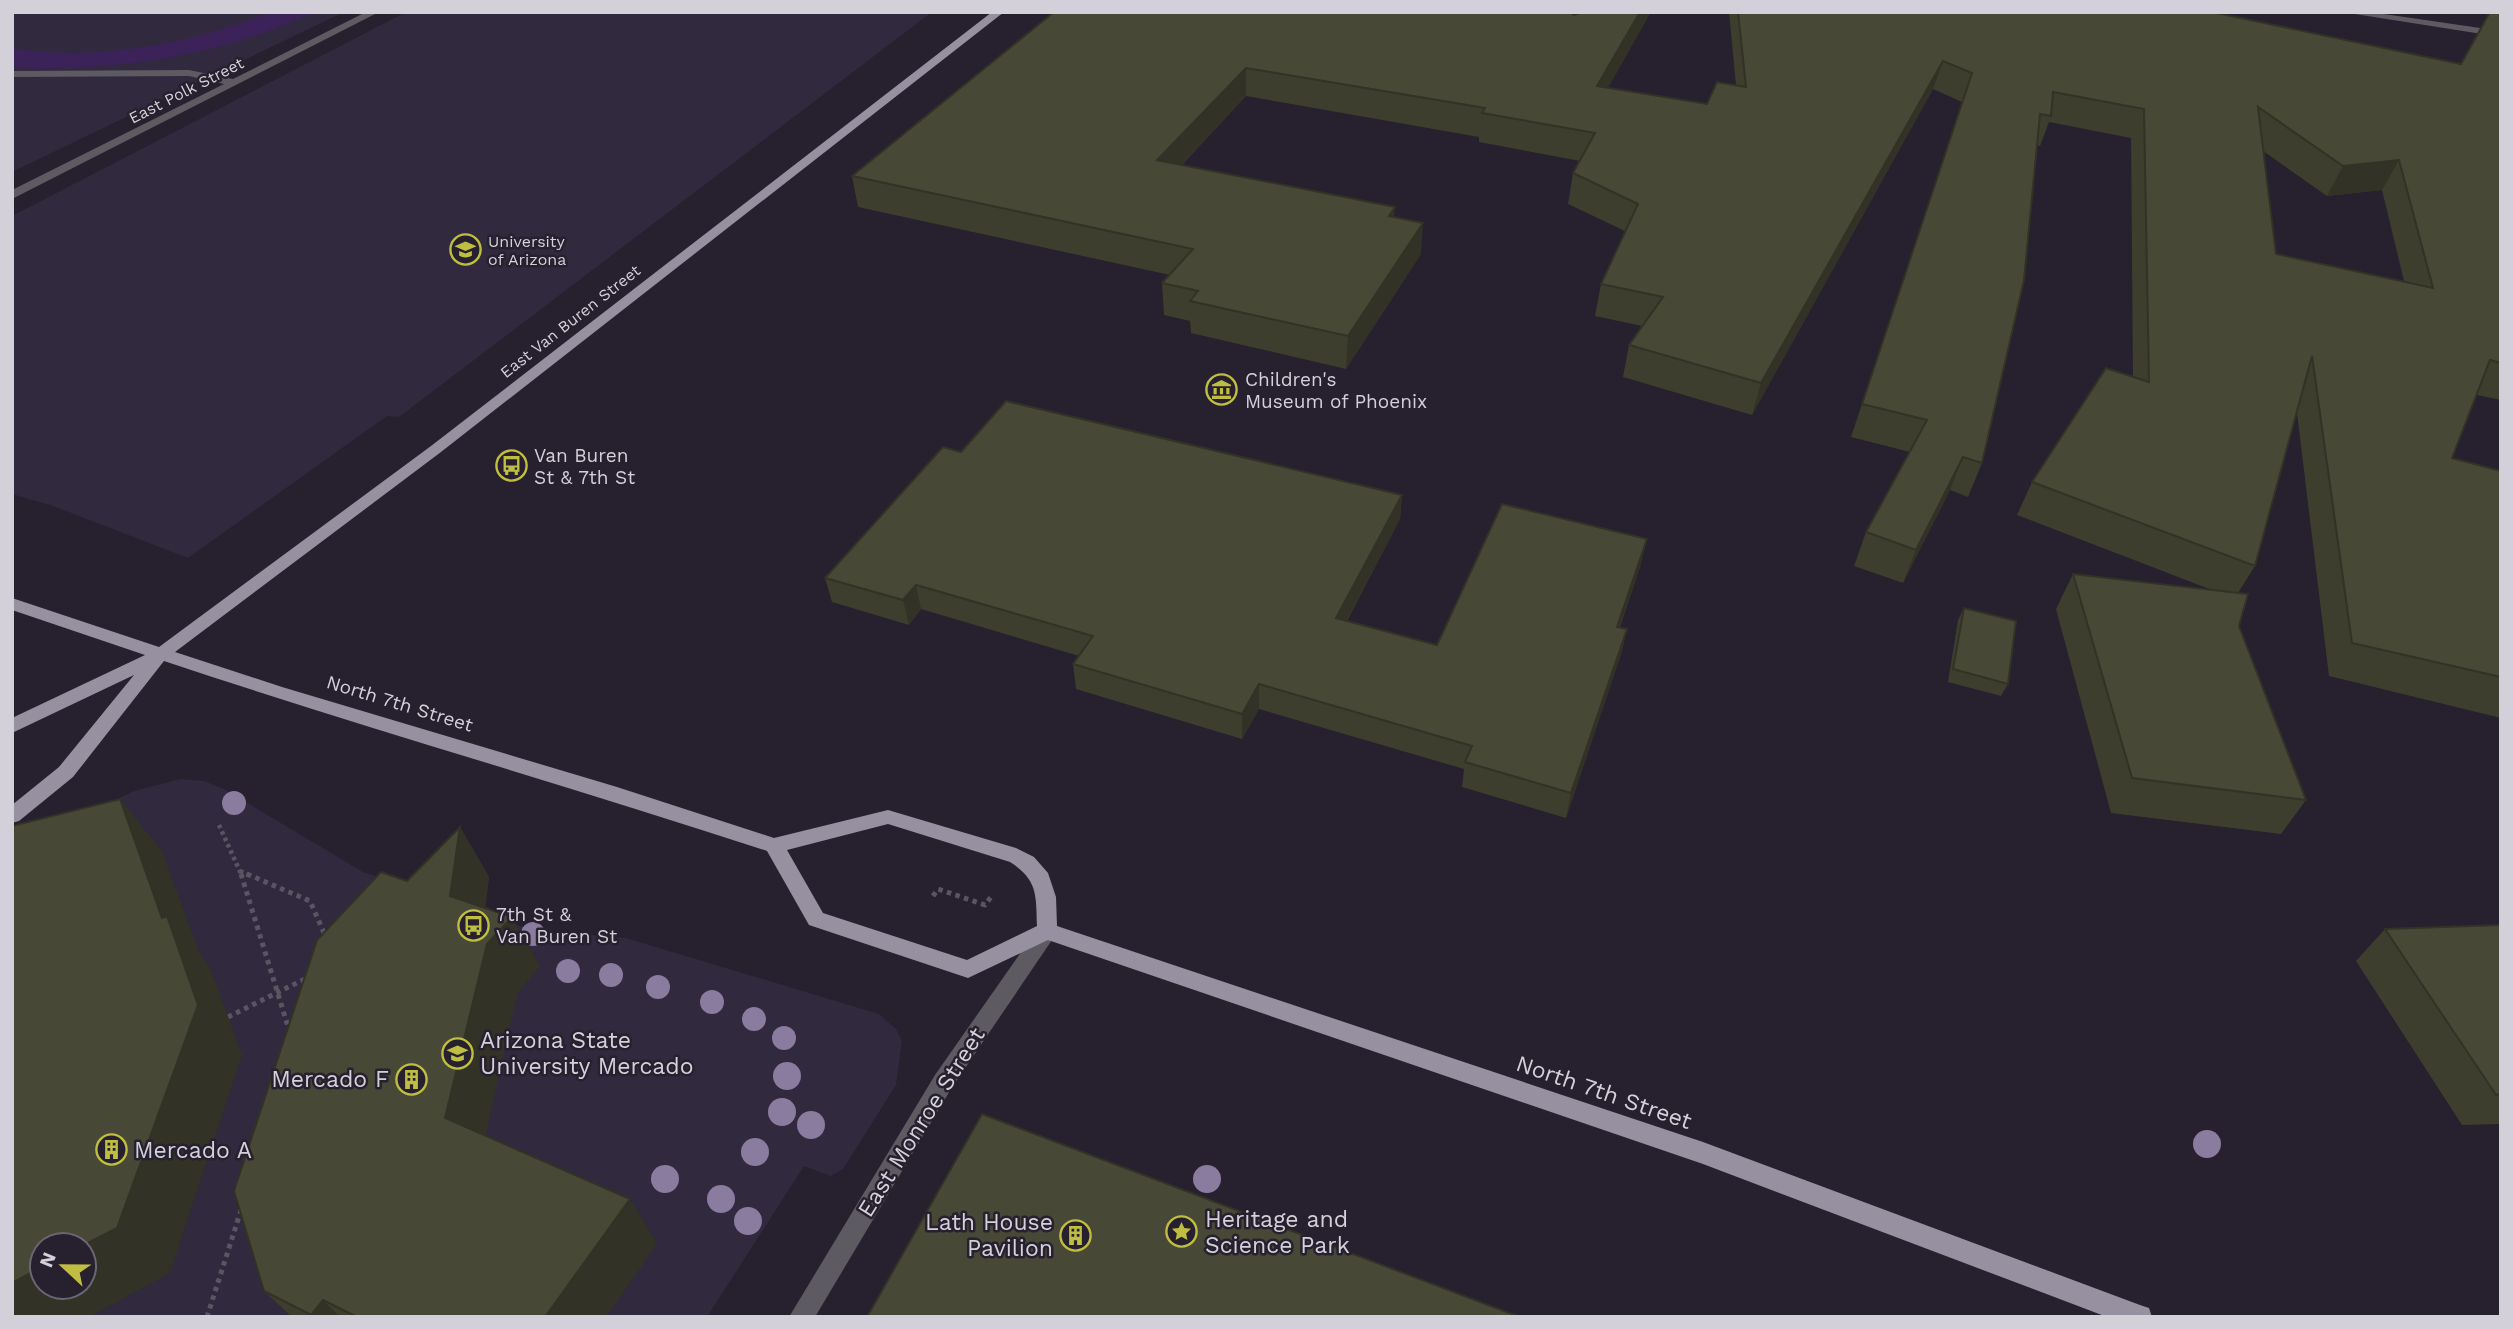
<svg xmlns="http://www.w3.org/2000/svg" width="2513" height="1329" font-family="'Work Sans',sans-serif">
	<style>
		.built { fill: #31293d; fill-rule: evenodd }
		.green { fill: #3b2258 }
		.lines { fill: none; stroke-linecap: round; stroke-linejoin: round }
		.path-far1 { stroke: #5b5563; stroke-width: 4.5; stroke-dasharray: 3.5 3.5; stroke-linecap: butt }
		.path { stroke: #5b5563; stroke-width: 5; stroke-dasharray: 4.5 4.5; stroke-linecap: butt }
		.minor { fill: #5d5a62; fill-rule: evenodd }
		.major { fill: #9690a0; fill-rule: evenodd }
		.path-bridge { stroke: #5b5563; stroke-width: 5; stroke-dasharray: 4.5 4.5; stroke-linecap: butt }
		.tree { fill: #8a7c9f }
		.wall { fill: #3d3e2e; fill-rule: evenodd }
		.shaded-wall { fill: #323226 }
		.building { fill: #474836; stroke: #323226; stroke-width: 2; fill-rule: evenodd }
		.labels { text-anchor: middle; stroke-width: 5; stroke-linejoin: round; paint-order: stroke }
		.far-street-label { font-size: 16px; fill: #d4d0da; stroke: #26202f }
		.far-poi-label { font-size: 16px; fill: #d4d0da; stroke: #26202f; text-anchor: start }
		.poi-label { font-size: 19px; fill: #d4d0da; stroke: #26202f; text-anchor: start }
		.street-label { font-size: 19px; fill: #d4d0da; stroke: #26202f }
		.near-poi-label { font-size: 23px; fill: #d4d0da; stroke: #26202f; text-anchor: start }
		.near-street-label { font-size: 23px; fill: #d4d0da; stroke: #26202f }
	</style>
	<rect width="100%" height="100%" fill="#26202f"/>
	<path class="built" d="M12,12H344L12,172Z
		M406,12H932L399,417L387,416L188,558L53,506L12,494V216Z
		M181,779L204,781L224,789L363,872L532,930L626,938L879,1014L896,1029L902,1041L896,1085L843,1169L831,1176L804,1166L707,1317H12L85,815L134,791ZM42,1245H84V1287H42Z"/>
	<path class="green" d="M272,12H314C223,56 113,72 12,68V48C97,62 193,43 272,12Z"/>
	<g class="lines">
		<path class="path-far1" d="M219,825L242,876
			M240,871L251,876"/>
		<path class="path" d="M241,874L290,1033
			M247,874L310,901L325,935
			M933,896L938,889L985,905L991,897
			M207,1317L242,1207"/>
		<path class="minor" d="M366,12H379L12,199V190L224,84L189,76L12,77V71L189,70L233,79Z
			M2342,12H2370L2501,31V37Z
			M1047,922L1054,925L1057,931L1054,937L951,1089L815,1317H789L935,1075L1040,925Z"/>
		<path class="major" d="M992,12H1004L441,452L175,652L282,687L617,787L774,838L888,810L1016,848L1034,857L1048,873L1056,897L1057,926L1703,1142L2140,1305L2149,1308L2152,1317H2107L1703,1164L1048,940L968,978L809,925L767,851C567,785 364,728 164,661L73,777L19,821L12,823V805L59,767L134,675L12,733V718L145,655L12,610V598L159,647L431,446ZM888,824L1010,862C1038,880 1036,895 1037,926L967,960L823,913L787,850Z"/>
		<path class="path-bridge" d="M228,1017L309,977"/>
	</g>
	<g class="tree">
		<circle cx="234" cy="803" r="12"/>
		<circle cx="533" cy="934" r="12"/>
		<circle cx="568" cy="971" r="12"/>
		<circle cx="611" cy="975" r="12"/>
		<circle cx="658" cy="987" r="12"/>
		<circle cx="712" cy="1002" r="12"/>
		<circle cx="754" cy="1019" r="12"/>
		<circle cx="784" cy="1038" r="12"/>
		<circle cx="787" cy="1076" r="14"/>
		<circle cx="782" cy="1112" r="14"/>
		<circle cx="811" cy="1125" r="14"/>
		<circle cx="2207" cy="1144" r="14"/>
		<circle cx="755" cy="1152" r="14"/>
		<circle cx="665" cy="1179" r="14"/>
		<circle cx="1207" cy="1179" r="14"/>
		<circle cx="721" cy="1199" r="14"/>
		<circle cx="748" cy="1221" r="14"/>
	</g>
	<path class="wall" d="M1054,12L1570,13L1608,88L1707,104L1736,85L1729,12H2212L2461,64L2501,12V400L2477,395L2452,458L2501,471V718L2329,676L2297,413L2255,566L2238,593L2239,626L2306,800L2281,834L2111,813L2056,609L2073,574L2212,590L2017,515L2032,482L2133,377L2131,138L2049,122L2040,146L2037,145L1982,463L1968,497L1950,490L1903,583L1854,566L1866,532L1910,452L1851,437L1962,102L1933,89L1752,415L1623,377L1629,345L1642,326L1595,316L1601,284L1625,231L1568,204L1573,173L1580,161L1479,142V137L1246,96L1182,165L1394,217L1421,254L1346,369L1191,333L1190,321L1164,315L1162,283L1170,275L858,207L852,176ZM2263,151L2327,196L2382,190L2404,281L2276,254Z
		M961,452L1402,495L1400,519L1347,621L1437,645L1641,564L1620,627L1627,629L1621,654L1566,818L1462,787L1464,769L1259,709L1242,739L1076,689L1073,664L1079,656L921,609L909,625L832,602L825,578Z
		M1964,608L2008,684L2001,696L1948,682L1958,620Z
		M460,827L489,877L485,908L540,966L517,993L485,1136L657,1243L606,1317H292L264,1291L407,881Z
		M2501,925V1124L2462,1125L2356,961L2385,929Z"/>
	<path class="shaded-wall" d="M1640,12H1651L1593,115L1597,86Z
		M1943,61L1933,89L1752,415L1761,383Z
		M1246,68V96L1158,190L1157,160Z
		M2399,160L2382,190L2327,196L2343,166Z
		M1395,207L1392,238L1389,216Z
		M1423,223L1421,254L1346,369L1348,336Z
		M1963,457L1950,490L1903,583L1916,550Z
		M1402,495L1400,519L1335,642L1336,618Z
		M1647,539L1641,564L1611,651L1617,627Z
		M916,585L921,609L909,625L903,600Z
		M1627,629L1621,654L1566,818L1571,793Z
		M1259,684V709L1242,739V714Z
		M120,799L162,851L200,955L210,967L242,1055L170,1273L89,1317H12V1283L42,1267V1287H84V1245L162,918Z
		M460,827L489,877L481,945L450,896Z
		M512,917L540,966L517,993L479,1164L445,1118L487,944Z
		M630,1199L657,1243L606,1317H545Z
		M323,1300L340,1317H314L311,1315Z"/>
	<path class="building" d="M1054,12H1569L1574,15L1582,12H1640L1597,86L1707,104L1717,82L1746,87L1738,12H2212L2461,64L2490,12H2501V363L2490,360L2452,458L2501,471V677L2352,643L2312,356L2255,566L2032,482L2106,368L2149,382L2144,109L2053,92L2051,116L2040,114L2024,280L1982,463L1963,457L1916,550L1866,532L1927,420L1862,404L1972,73L1943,61L1761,383L1629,345L1663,297L1601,284L1638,204L1573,173L1595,133L1482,113L1485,108L1246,68L1157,160L1395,207L1389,216L1423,223L1348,336L1190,301L1198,291L1162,283L1193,249L852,176ZM2258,107L2343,166L2399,160L2433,288L2276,254Z
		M1006,401L1402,495L1336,618L1437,645L1502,504L1647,539L1617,627L1627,629L1571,793L1465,762L1472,746L1259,684L1242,714L1073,664L1093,636L916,585L903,600L825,578L943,447L961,452Z
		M2073,574L2248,594L2239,626L2306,800L2132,778Z
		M1964,608L2016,621L2008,684L1953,669Z
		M120,799L162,918L167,916L198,1005L117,1228L84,1245H42V1267L12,1283V826Z
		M460,827L450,896L512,917L487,944L445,1118L630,1199L545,1317H357L323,1300L311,1315L264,1291L234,1191L317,940L381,872L407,881Z
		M2501,925V1094L2496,1095L2385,929Z
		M982,1114L1520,1317H867Z"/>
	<defs>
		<symbol id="university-ring" viewBox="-11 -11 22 22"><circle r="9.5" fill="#26202f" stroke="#bfbe42" stroke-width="1.5"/><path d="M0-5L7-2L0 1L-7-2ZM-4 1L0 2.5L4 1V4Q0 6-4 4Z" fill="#bfbe42"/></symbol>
		<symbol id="museum-ring" viewBox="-11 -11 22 22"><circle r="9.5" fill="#26202f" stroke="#bfbe42" stroke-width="1.5"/><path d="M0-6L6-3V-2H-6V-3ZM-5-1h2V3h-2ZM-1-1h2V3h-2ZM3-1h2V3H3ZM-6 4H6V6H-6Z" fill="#bfbe42"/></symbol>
		<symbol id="bus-ring" viewBox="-11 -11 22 22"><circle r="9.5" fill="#26202f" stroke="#bfbe42" stroke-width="1.5"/><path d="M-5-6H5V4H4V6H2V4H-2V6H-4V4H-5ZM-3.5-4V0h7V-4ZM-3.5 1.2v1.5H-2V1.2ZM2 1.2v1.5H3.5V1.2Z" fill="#bfbe42"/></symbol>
		<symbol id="building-ring" viewBox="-11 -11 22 22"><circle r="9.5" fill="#26202f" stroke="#bfbe42" stroke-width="1.5"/><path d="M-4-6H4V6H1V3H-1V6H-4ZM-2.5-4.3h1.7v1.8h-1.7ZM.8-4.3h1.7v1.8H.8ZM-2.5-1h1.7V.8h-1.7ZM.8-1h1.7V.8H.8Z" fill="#bfbe42"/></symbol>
		<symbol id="sight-ring" viewBox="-11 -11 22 22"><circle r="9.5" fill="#26202f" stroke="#bfbe42" stroke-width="1.5"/><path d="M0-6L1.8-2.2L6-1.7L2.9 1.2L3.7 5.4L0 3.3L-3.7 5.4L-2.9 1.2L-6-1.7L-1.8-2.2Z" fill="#bfbe42"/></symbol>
	</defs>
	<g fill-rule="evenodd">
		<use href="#university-ring" x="448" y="232" width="35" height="35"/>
		<use href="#museum-ring" x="1204" y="372" width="35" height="35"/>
		<use href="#bus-ring" x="494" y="448" width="35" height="35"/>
		<use href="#bus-ring" x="456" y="908" width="35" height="35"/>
		<use href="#university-ring" x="440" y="1036" width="35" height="35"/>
		<use href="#building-ring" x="394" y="1062" width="35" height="35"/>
		<use href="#building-ring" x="94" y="1132" width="35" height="35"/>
		<use href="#sight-ring" x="1164" y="1214" width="35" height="35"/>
		<use href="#building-ring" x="1058" y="1218" width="35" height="35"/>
	</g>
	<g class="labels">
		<g class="far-street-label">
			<text transform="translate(186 90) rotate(-27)" y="6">East Polk Street</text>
			<text transform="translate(570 321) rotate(-38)" y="6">East Van Buren Street</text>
		</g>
		<g class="far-poi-label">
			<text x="488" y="247">University<tspan x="488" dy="18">of Arizona</tspan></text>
		</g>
		<g class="poi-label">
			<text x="1245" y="386">Children's<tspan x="1245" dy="22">Museum of Phoenix</tspan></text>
			<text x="534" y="462">Van Buren<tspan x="534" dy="22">St &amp; 7th St</tspan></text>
			<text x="496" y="921">7th St &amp;<tspan x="496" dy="22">Van Buren St</tspan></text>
		</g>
		<g class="street-label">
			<text transform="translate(400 703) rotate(17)" y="7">North 7th Street</text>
		</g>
		<g class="near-poi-label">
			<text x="480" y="1048">Arizona State<tspan x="480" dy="26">University Mercado</tspan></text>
			<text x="389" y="1087" text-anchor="end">Mercado F</text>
			<text x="134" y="1158">Mercado A</text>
			<text x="1205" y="1227">Heritage and<tspan x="1205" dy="26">Science Park</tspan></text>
			<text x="1053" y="1230" text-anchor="end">Lath House<tspan x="1053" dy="26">Pavilion</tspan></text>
		</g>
		<g class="near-street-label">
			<text transform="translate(1604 1092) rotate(19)" y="8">North 7th Street</text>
			<text transform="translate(921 1122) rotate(-58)" y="8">East Monroe Street</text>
		</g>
	</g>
	<rect width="2513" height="1329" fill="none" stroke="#d4d0da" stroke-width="28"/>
	<g transform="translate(63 1266) rotate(292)"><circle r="33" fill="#26202f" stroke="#6c6673" stroke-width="2"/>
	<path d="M0-5L12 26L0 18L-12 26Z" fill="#bfbe42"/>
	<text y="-10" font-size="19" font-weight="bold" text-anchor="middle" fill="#d4d0da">N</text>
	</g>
</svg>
